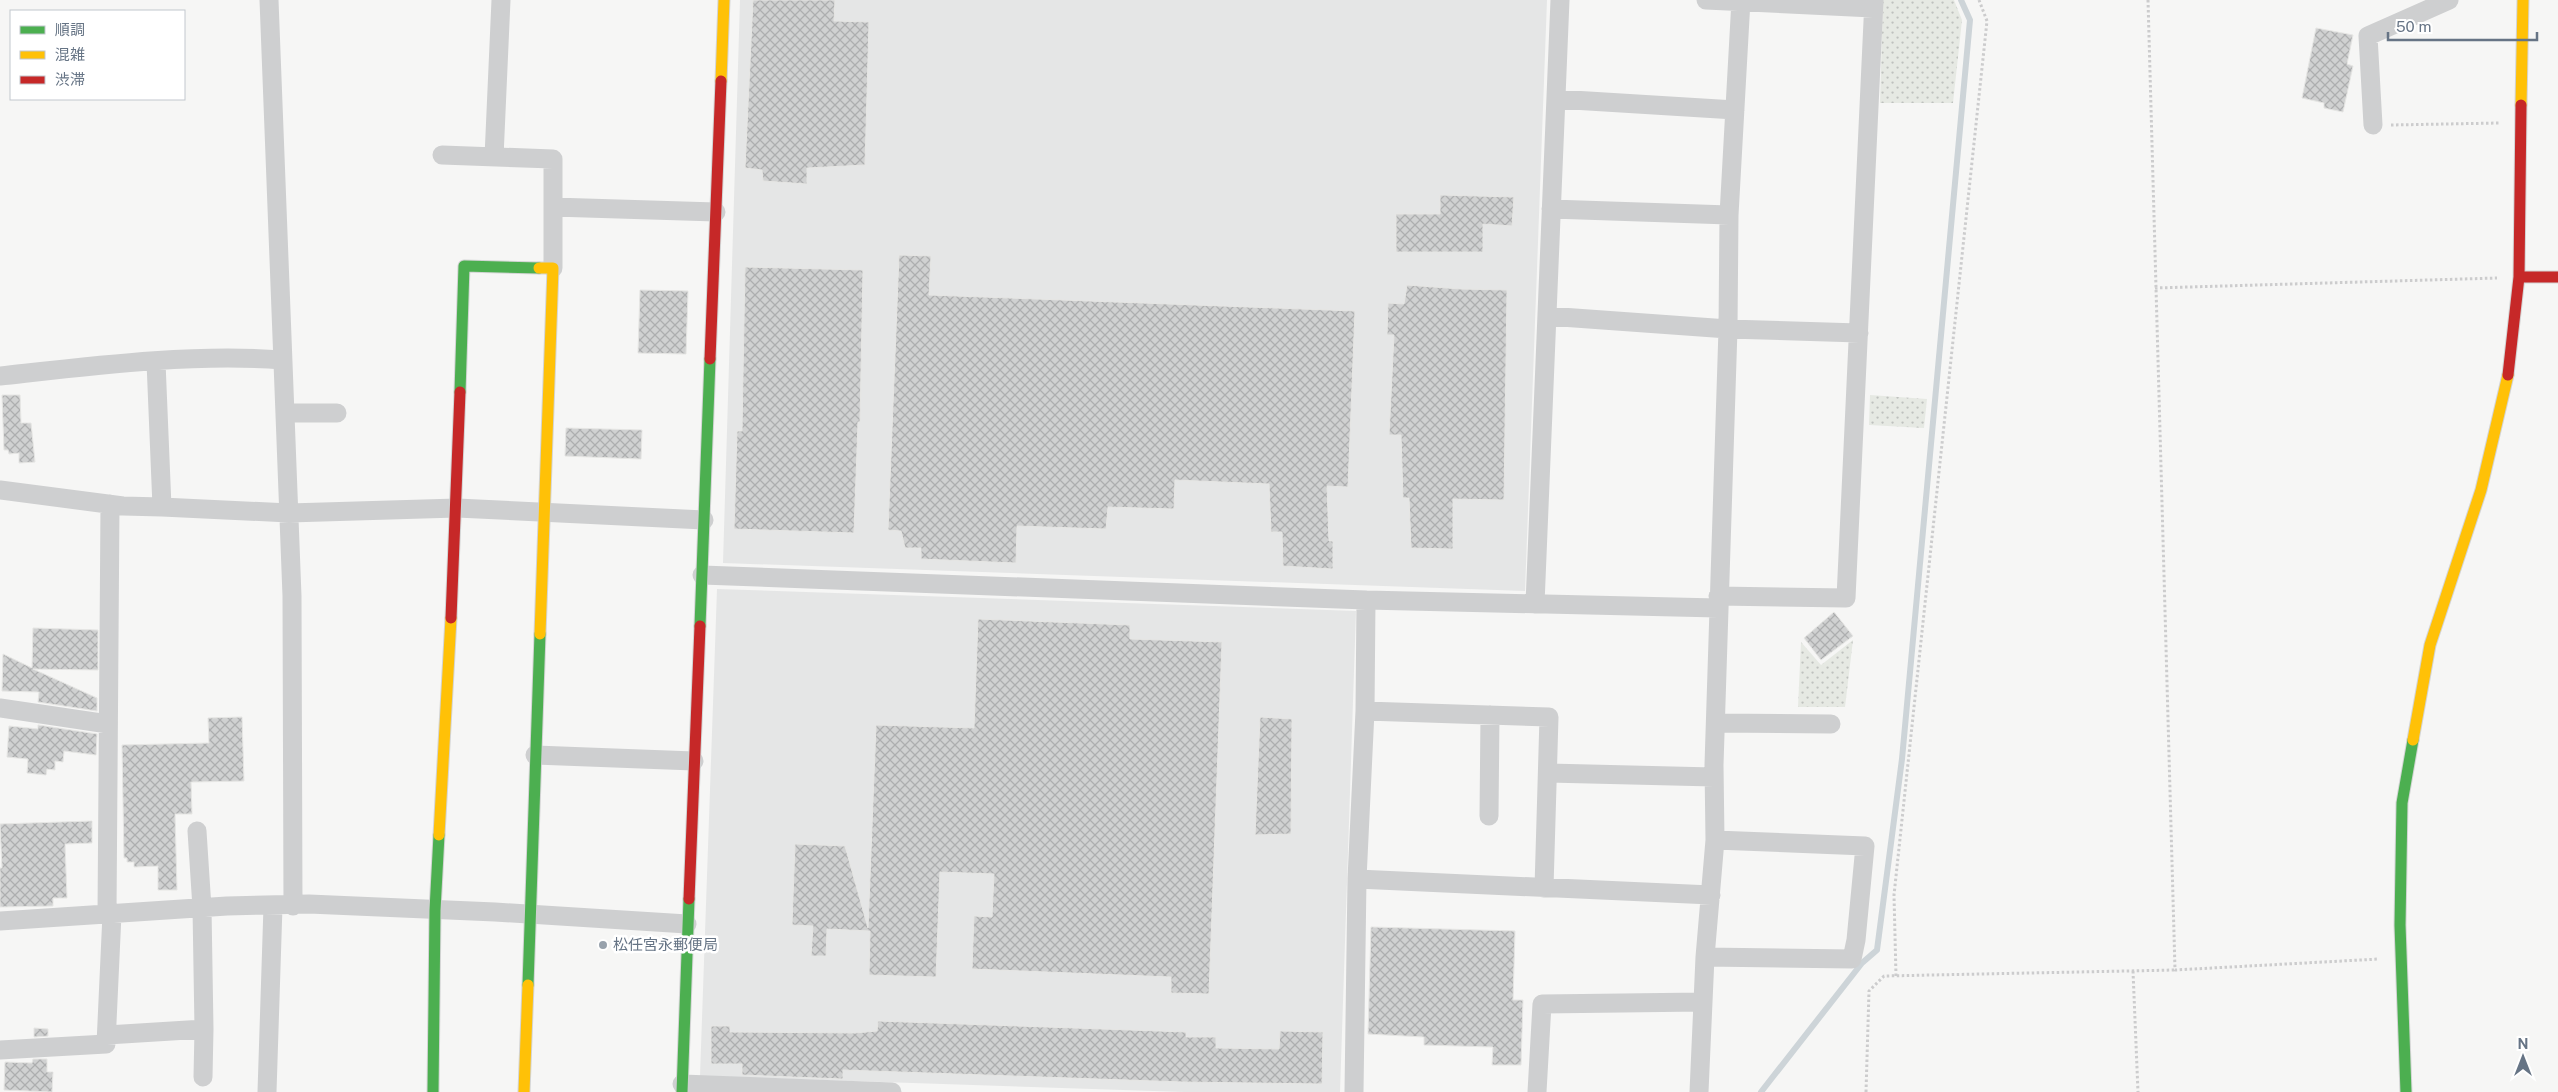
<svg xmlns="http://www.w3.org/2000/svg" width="2558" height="1092" font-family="'Public Sans','Noto Sans JP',sans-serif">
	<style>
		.built { fill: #e5e6e6 }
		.park { fill: url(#park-dots) }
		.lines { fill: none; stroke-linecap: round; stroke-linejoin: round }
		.stream { stroke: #cdd4d8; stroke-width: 6 }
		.building { fill: url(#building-cross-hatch); stroke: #e6e6e4 }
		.fast-casing { stroke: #d3d4d4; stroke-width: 13 }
		.slow-casing { stroke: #d3d4d4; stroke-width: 13 }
		.jam-casing { stroke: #d3d4d4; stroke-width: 13 }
		.path { stroke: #cccccd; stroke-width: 3; stroke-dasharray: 2.5 2.5; stroke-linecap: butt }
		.street { stroke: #cecfd0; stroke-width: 19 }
		.fast { stroke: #4caf50; stroke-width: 11 }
		.slow { stroke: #ffc107; stroke-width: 11 }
		.jam { stroke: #c62828; stroke-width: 11 }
		.poi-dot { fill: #98a2ac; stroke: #fff; stroke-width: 2 }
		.labels { text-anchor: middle; stroke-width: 5; stroke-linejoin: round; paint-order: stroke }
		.poi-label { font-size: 15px; fill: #667485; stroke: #fff; text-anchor: start }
	</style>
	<defs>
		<pattern id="park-dots" width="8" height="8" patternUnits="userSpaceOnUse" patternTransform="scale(1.25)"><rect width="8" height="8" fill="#e6e9e3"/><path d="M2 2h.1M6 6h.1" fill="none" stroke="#bec1be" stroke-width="1.8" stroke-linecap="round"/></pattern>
		<pattern id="building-cross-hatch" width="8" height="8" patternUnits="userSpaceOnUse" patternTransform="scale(1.25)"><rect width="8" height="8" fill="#d0d1d1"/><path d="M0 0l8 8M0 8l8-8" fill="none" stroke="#adaeaf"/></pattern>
	</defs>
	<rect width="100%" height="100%" fill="#f6f6f5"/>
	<path class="built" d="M740,0H1547L1525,591L723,563Z
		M717,589L1356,611L1340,1092H1184L700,1076Z"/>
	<path class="park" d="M1883,0H1954L1962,20L1953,103H1880Z
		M1870,395L1927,399L1924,428L1869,425Z
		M1853,640L1845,707H1798L1801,642L1821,665Z"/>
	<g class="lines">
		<path class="stream" d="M1761,1092L1862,963L1877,950L1902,759L1970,20L1961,0"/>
	</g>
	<path class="building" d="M753,0H835L834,21L869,22L865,165L807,168V184L763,181L762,170L745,168Z
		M2316,28L2353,35L2347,64L2353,66L2343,112L2324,108V103L2302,98Z
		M1440,195L1514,197L1512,226L1483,224V252H1396V214H1440Z
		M899,255L931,256L929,295L1355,311L1348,487L1327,486L1329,541H1333V569L1283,566L1282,532H1271L1269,484L1175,480L1174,509L1108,507L1106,529L1017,526L1016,563L921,559V548H905L901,531L888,530Z
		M745,267L863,270L860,422H858L854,533L734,529L737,431H742Z
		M1407,285L1460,289L1507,290L1504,500L1453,499V549L1411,548L1409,498H1403L1401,435H1389L1394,335H1387L1388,303L1404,304Z
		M640,290L688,291L686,354L638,353Z
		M2,395H20L21,423H31L35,462L19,463V453L9,454L8,450H4Z
		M566,428L642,430L641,459L565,456Z
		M1834,612L1853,636L1821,660L1804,638Z
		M978,619L1130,625V639L1222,642L1209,994L1171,993V977L972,969L974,916L992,917L994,874L940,872L936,977L869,975L870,931L827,929L826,956H811L813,926L792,925L795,844L845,846L868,928L876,725L974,728Z
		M33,628L98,630V670L33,669L97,698V711L38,702L39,692L2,691L3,654L32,668Z
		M242,717L244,781L191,782L192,814H175L177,890H158V866L134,867V862H127V858H124L122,745L209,743L208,718Z
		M1260,717L1292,719L1291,834L1255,835Z
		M38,725L97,734L96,755L64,751L63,762L55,761V770L47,769L46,775L27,773L28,759L7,757L9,726L38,729Z
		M92,821V843L65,844L67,898H53V906L0,907V868H2L0,824Z
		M1371,927L1515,931L1513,1000H1523L1521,1065H1492L1493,1047L1424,1045V1037L1368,1034Z
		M878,1021L1186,1032V1037H1216V1048L1279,1049L1280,1031L1323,1032L1322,1084L1183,1082L843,1070V1079L742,1075V1064H711V1026H730V1032L855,1033L877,1031Z
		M34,1028L48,1029V1036L34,1037Z
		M33,1059H47V1072H53L52,1092L4,1090L5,1062L32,1063Z"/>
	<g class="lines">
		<defs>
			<path id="fast" d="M460,392L464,266L539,268
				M700,626L710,359
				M528,985L540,634
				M433,1092L435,910L439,835
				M682,1092L689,899
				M2406,1092L2400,925L2402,803L2413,740"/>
			<path id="slow" d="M721,81L724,0
				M2521,105L2523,0
				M539,268H553L540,634
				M2413,740L2430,645L2481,490L2508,375
				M439,835L451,618
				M524,1092L528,985"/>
			<path id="jam" d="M2519,277H2558
				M710,359L721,81
				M2508,375L2519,277L2521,105
				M451,618L460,392
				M689,899L700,626"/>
		</defs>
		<use href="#fast" class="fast-casing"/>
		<use href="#slow" class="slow-casing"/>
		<use href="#jam" class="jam-casing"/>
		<path class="path" d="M2148,0L2175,970L2379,959
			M2391,125L2500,123
			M2155,288L2497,278
			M2133,971L2138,1092
			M1896,976L1894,895L1987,21L1979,0
			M1866,1092L1869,991L1884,976L2175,970"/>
		<path class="street" d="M269,0L292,596L293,906
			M1706,0L1873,8
			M1556,99L1735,110
			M2373,125L2368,36L2449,0
			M442,155L553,159V268
			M494,157L501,0
			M553,207L716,212
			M1551,209L1729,215
			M1547,316L1728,329L1859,333
			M156,362L162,507
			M0,376C91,366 192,353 282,360
			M285,413H337
			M0,490L123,506L162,507L289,513L457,508L704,520
			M702,575L1366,600
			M1718,596L1846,598L1874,0
			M1535,604L1560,0
			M0,708L108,724
			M1365,711L1549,717L1544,888
			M1716,723L1831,724
			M535,755L694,761
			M1548,773L1714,777
			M1489,816L1490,715
			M1357,879L1711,895
			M107,914L110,504
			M0,921L227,906L309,904L495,912L687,924
			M1705,957L1715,840
			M107,1035L204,1029L202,908L197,831
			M0,1050L106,1044L112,914
			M203,1077L204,1029
			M682,1084L892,1092
			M267,1092L273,906
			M1354,1092L1357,879L1365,711L1366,600L1718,608
			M1537,1092L1542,1004L1702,1002
			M1699,1092L1705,957L1852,959L1856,940L1865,846L1715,840L1714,765L1728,329L1729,215L1741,0"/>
		<use href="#fast" class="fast"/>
		<use href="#slow" class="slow"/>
		<use href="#jam" class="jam"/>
	</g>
	<circle class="poi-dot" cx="603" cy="945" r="5"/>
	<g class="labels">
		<g class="poi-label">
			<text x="613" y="950">松任宮永郵便局</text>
		</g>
	</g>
	<rect x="10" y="10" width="175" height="90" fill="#ffffff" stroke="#c2c7ce"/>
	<rect x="20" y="26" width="25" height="8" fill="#4caf50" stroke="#c2c7ce"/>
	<text x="55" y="35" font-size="15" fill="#667485">順調</text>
	<rect x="20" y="51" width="25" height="8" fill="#ffc107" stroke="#c2c7ce"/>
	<text x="55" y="60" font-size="15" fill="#667485">混雑</text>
	<rect x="20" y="76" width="25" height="8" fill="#c62828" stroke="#c2c7ce"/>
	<text x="55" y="85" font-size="15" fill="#667485">渋滞</text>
	<g transform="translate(2523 1057)" stroke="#ffffff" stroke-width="4" paint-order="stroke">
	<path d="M0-4L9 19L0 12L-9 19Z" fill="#667485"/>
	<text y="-8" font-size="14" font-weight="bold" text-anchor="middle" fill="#667485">N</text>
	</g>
	<path d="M2388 32v8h149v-8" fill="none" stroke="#667485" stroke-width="2.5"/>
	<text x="2396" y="32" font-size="15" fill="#667485" stroke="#ffffff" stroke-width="4" paint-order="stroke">50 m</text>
</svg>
